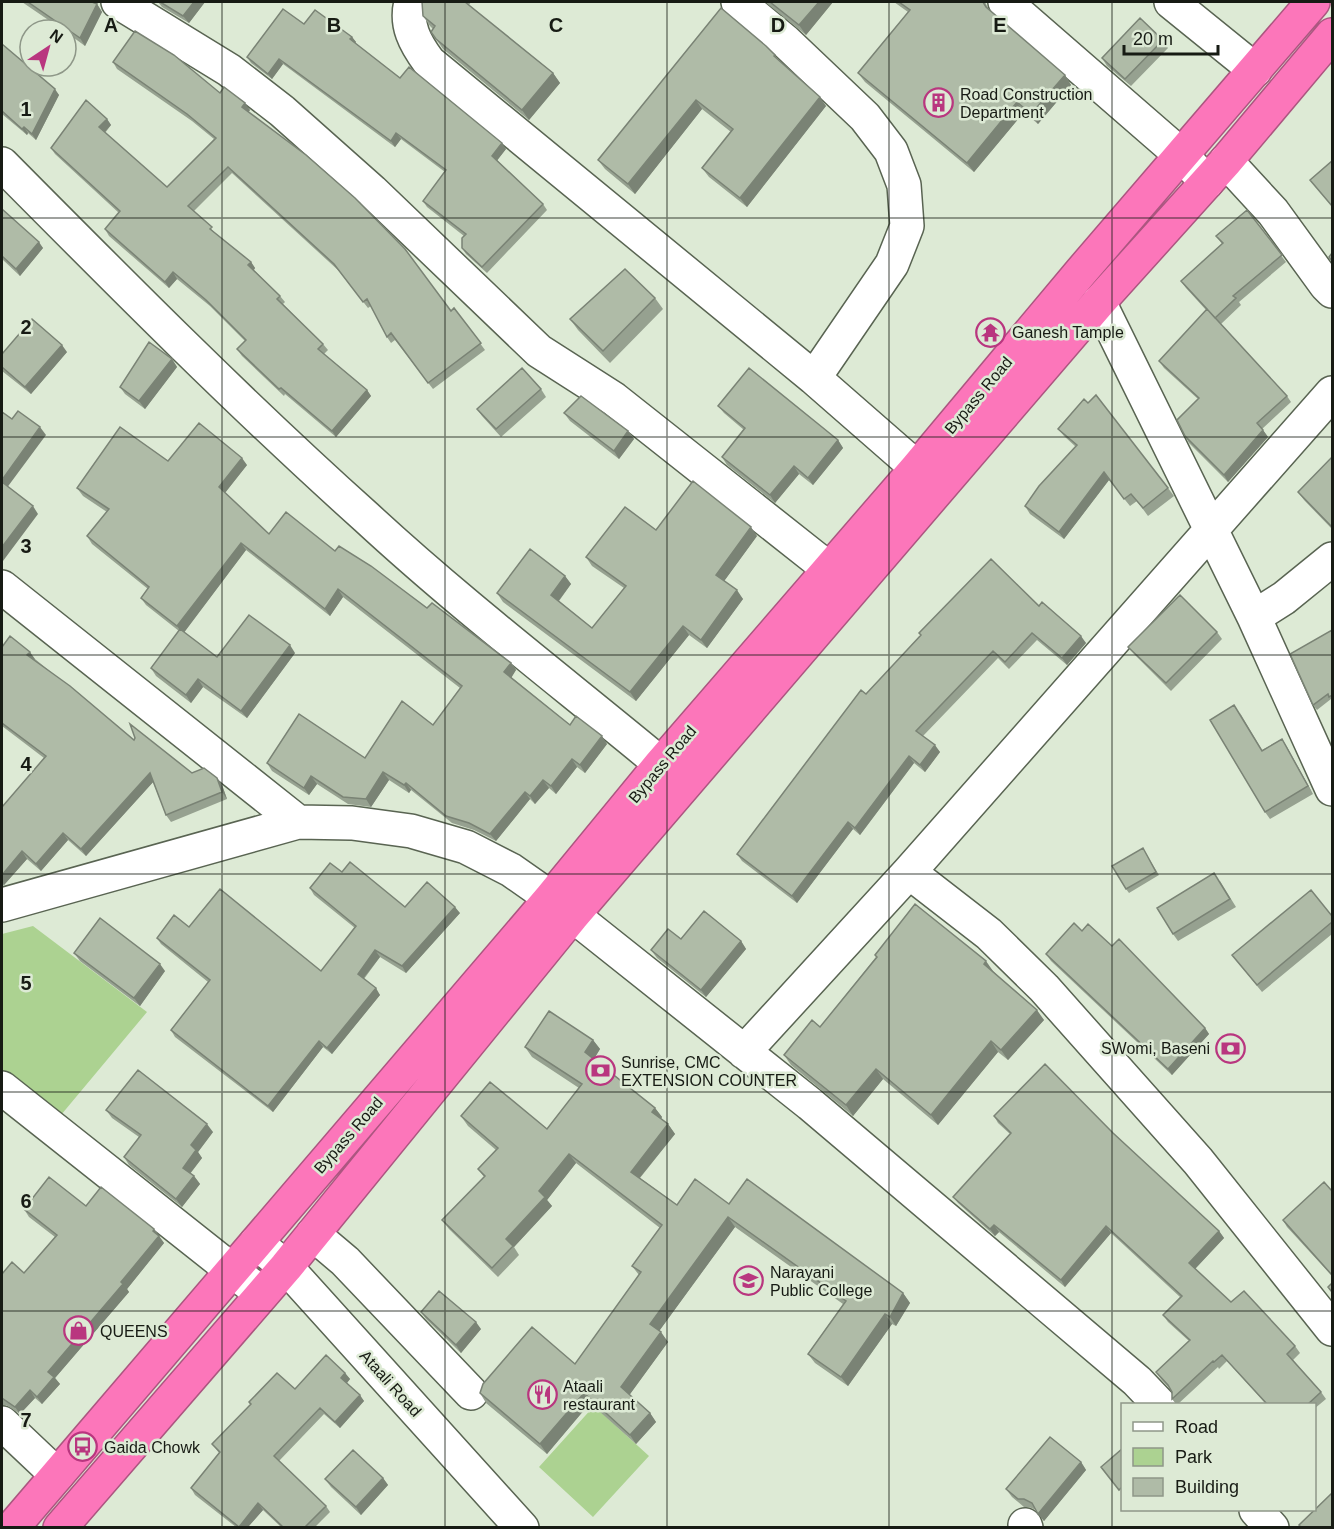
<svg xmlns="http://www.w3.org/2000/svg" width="1334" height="1529" font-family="Helvetica,sans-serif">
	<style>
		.green { fill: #acd291 }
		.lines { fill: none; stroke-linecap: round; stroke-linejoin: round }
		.minor-casing { stroke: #596452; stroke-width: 36 }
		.highway-casing { stroke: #ac5680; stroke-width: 36 }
		.minor { stroke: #fff; stroke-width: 33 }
		.highway { stroke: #fc76ba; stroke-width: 33 }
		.wall { fill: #96a190 }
		.shaded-wall { fill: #7a8375 }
		.building { fill: #afbba7; stroke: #7a8375; stroke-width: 1.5 }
		.grid { fill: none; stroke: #171b14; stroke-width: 1.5; stroke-opacity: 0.55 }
		.labels { text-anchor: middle; stroke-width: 5; stroke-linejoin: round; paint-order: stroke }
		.poi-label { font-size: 16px; fill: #171b14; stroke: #ddead5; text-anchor: start }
		.street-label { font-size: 16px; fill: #171b14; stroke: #ddead5 }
		.grid-label { font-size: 20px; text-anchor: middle; font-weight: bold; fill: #171b14; stroke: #ddead5; stroke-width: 5; stroke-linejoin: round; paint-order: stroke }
	</style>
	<rect width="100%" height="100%" fill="#ddead5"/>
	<path class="green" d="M33,926L147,1012L56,1121L2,1077V934Z
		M594,1406L649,1456L593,1517L539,1467Z"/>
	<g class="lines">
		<defs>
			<path id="minor" d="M118,2L229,70L282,111L372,191L539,351L614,399L829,569
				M411,2C405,25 415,43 429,62L814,378L917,468
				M738,2L785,41L865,117L891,151L904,185L907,226L892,264L814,378
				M1005,2L1181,155L1207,182
				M1171,2L1255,70
				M1226,161L1273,212L1326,285L1332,291
				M2,164C121,284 240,404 366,517C460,604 562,682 661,764
				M1099,302L1254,617L1332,789
				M2,587L298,822
				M1254,617L1284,598L1332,559
				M909,872L989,934L1044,988L1198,1161L1332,1329
				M2,905L298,822L352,823L411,831L466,847L511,870L551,898L810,1104L1137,1381L1159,1404
				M744,1052L909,872L1332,393
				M2,1088L262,1294
				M313,1234L345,1261L471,1393
				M256,1243L286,1267L522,1528
				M2,1423L57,1475
				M1256,1510L1272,1528
				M1025,1525L1026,1528"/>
			<path id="highway" d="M12,1528L551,898L661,764L917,468L1080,273L1313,2
				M60,1528L286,1267L572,916L1099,302L1226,161L1332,35"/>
		</defs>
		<use href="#minor" class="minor-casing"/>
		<use href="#highway" class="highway-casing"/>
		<use href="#minor" class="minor"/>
		<use href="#highway" class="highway"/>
	</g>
	<path class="wall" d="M22,2H92L97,4L102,12L85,46L66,32V30H63Z
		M158,2H205L189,23L162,7Z
		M422,2H471L469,5L553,73L560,83L529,120L443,49L431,32L433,29L430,26L423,16Z
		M765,2H833L806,35Z
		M894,2H985L989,10L1065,75L1071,85L1038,124L1024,112L974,172L865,82L858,73L908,12Z
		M721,8L780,61L826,106L747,207L709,177L702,168L731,132L702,109L635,194L605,169L598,160Z
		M304,24L352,37L356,42L355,43L400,78L506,149L497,160L543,204L547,210L487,273L466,254L462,248L464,236L427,207L423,201L445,172L401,139L395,147L283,64L272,79L251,63L247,57Z
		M1163,40L1168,48L1131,86L1107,66L1102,58Z
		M2,44L59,95L36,140L28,133L27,135L2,114Z
		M113,62L220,93L250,110L248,112L451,311L454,308L485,350L433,389L395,340L391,343L387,337L371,306L368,308L339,271L232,173L194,211L216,234L251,262L255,268L254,270L280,296L285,302L283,304L323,344L328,350L324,354L367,390L371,396L336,437L285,394L284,396L242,356L237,349L245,341L210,306L177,279L169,288L109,236L105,229L119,213L55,154L51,148L107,119L111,125L105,133L167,187L214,139L192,121L117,69Z
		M2,209L43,248L20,276L2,259Z
		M1247,210L1286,262L1239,302L1241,305L1221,324L1287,396L1291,402L1262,429L1268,437L1228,482L1189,443L1185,436L1198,399L1164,368L1159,361L1206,310L1186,288L1181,281L1222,244L1216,236Z
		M655,298L663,309L610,363L578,330L570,319Z
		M67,352L31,394L2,371V354Z
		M172,359L177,367L145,409L125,394L120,387Z
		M541,389L546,397L501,437L482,416L477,409Z
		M718,406L838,440L843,448L813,485L799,474L775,503L727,465L722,457L744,430L724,413Z
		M564,413L628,431L634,439L619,459L570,421Z
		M1058,429L1168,488L1174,496L1148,516L1137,501L1130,506L1109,480L1064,539L1030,514L1025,506L1076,447L1064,436Z
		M1332,457V529L1304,500L1298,492Z
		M168,461L247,465L225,493L269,534L335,551L427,608L511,663L516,670L511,677L570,725L607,744L585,773L577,767L556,794L549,788L535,804L530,799L496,841L474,830L452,823L411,790L409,793L389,780L371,807L348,804L317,784L309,795L272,771L267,763L365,758L433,725L460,688L343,597L330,616L246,550L184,632L217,657L295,653L247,718L203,687L191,703L156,676L151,668L179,631L146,605L141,598L148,589L92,544L87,536L107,512L83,496L77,488Z
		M757,536L724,581L743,599L707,648L689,635L636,701L503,602L497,593L565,576L571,584L559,601L592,628L624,588L592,566L586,557Z
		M1039,606L1086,643L1067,665L1037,640L1009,669L998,658L923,736L940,752L925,772L914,763L860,835L853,829L797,903L742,861L737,854L866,694L921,635L919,633Z
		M1332,631V701L1331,699L1317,710L1313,705Z
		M1217,632L1222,639L1171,691L1134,654L1128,647Z
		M2,647L35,659L134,740L192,773L217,778L222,785L227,799L171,822L166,815L153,782L86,856L68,840L41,871L27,859L4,885L2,886V807L44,758L2,726Z
		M1240,713L1262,750L1282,739L1313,794L1270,819L1265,812Z
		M1145,852L1159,875L1129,893L1126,889Z
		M342,872L405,907L460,913L406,973L380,957L364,979L380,995L332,1054L323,1047L273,1112L175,1037L171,1030L208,982L161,944L157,938L189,927L321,971L355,928L314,895L310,888Z
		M1220,881L1236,907L1178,941L1173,934Z
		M1332,916V934L1262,992L1232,955Z
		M1082,931L1112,946L1205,1028L1209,1034L1172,1075L1051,961L1046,954Z
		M681,939L741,941L746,949L706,997L657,958L651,950Z
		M74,953L165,971L140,1006L80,961Z
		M875,955L993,971L1044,1020L1008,1060L998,1052L938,1125L883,1079L853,1116L791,1065L784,1055L820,1027L876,957Z
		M593,1040L600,1049L594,1059L655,1108L662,1117L661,1119L668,1124L675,1134L640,1178L677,1205L729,1204L903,1293L910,1303L896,1326L892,1324L848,1386L815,1363L808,1354L843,1304L735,1227L659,1331L668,1342L629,1395L650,1413L656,1422L636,1444L590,1403L547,1454L486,1403L480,1393L575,1364L639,1275L632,1266L660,1228L576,1163L547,1200L552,1206L514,1247L519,1255L498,1277L449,1229L442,1220L484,1177L478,1169L496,1150L468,1126L461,1116L547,1129L579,1088L532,1057L525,1047Z
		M106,1110L213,1132L198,1152L202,1158L190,1174L194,1176L200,1184L182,1207L129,1165L124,1157L139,1137L112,1118Z
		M994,1116L1113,1133L1219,1231L1224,1238L1195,1269L1231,1302L1295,1346L1300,1353L1293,1360L1321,1392L1326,1399L1314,1409V1404H1266L1227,1361L1219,1369L1218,1367L1178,1404H1176L1172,1399V1392L1170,1389L1161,1379L1156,1372L1189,1341L1168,1322L1163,1315L1180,1297L1111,1233L1065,1287L999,1232L995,1236L958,1203L953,1197L1010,1134L998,1123Z
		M1332,1191V1276L1287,1227L1283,1220Z
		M86,1206L154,1229L164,1243L127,1289L129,1292L55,1378L60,1384L42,1404L35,1398L20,1414L6,1405H2V1274L24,1273L55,1237L29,1217L24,1209Z
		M421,1312L481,1329L461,1353L426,1319Z
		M345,1373L350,1379L347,1383L364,1401L340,1428L324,1414L279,1461L326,1506L330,1512L315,1527H281L263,1510L248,1527H236L195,1495L191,1488L219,1453L212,1444L250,1405L249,1402Z
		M1081,1462L1086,1470L1044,1521L1036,1510L1029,1507H1024L1012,1497L1006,1489Z
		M383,1478L388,1485L361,1515L331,1487L325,1479Z"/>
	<path class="shaded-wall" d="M194,2H205L189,23L183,16Z
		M819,2H833L806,35L799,25Z
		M97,4L102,12L85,46L80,38Z
		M352,37L356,42L354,45L350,39Z
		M279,59L283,64L272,79L268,74Z
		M553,73L560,83L529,120L522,110Z
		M1065,75L1071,85L1038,124L1031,114Z
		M55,89L59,95L36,140L32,134Z
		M820,97L826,106L747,207L740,198Z
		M696,100L702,109L635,194L628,184Z
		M1017,102L1024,112L974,172L967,163Z
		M245,103L250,110L247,114L242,107Z
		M107,119L111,125L103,134L99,127Z
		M24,127L28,133L27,135L22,129Z
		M396,133L401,139L395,147L391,141Z
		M502,143L506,149L496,162L492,156Z
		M39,242L43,248L20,276L16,269Z
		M251,262L255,268L253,271L248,265Z
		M173,272L177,279L169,288L165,282Z
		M62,345L67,352L31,394L25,387Z
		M172,359L177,367L145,409L139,401Z
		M367,390L371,396L336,437L332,431Z
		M40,427L46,435L6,489L2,482V480Z
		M1263,430L1268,437L1228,482L1224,475Z
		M628,431L634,439L619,459L614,451Z
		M838,440L843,448L813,485L808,478Z
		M242,458L247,465L224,494L219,487Z
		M794,466L799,474L775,503L770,495Z
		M1104,472L1109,480L1064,539L1059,532Z
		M33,506L38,514L3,561L2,558V547Z
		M751,527L757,536L722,584L716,575Z
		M241,543L246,550L183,634L177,626Z
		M565,576L571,584L557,603L551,595Z
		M338,589L343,597L330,616L325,609Z
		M737,590L743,599L707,648L701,640Z
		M683,626L689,635L636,701L630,692Z
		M1081,636L1086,643L1067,665L1062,658Z
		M290,645L295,653L247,718L241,711Z
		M30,652L35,659L33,662L27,655Z
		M511,663L516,670L510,680L504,672Z
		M198,679L203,687L191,703L186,695Z
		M602,736L607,744L585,773L580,765Z
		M1282,739L1287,747L1313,794L1308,786Z
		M935,745L940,752L925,772L920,765Z
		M909,756L914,763L860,835L855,828Z
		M572,759L577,767L556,794L551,786Z
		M383,772L389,780L371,807L366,799Z
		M150,773L155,780L86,856L81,849Z
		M311,776L317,784L309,795L304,788Z
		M217,778L222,785L227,799L222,792Z
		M543,780L549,788L535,804L530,796Z
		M406,783L411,790L409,793L404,785Z
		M525,792L530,799L496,841L490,834Z
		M848,822L853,829L797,903L792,896Z
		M63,833L68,840L41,871L36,864Z
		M22,851L27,859L4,885L2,881V875Z
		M455,907L460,913L406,973L402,966Z
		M741,941L746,949L706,997L701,990Z
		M375,950L380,957L362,980L358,974Z
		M986,961L993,971L991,974L984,964Z
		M160,964L165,971L140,1006L134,998Z
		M376,988L380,995L332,1054L327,1048Z
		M1037,1010L1044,1020L1008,1060L1001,1050Z
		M1205,1028L1209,1034L1172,1075L1168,1069Z
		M593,1040L600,1049L592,1062L585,1052Z
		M319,1041L323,1047L273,1112L268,1106Z
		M991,1041L998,1052L938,1125L931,1115Z
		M876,1069L883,1079L853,1116L846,1105Z
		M655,1108L662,1117L659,1121L652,1112Z
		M207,1124L213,1132L198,1152L202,1158L188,1176L183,1168L191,1145Z
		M668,1124L675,1134L637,1181L631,1172Z
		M569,1154L576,1163L547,1200L552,1206L514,1247L506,1239L539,1191Z
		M194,1176L200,1184L182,1207L176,1199Z
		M728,1217L735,1227L657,1334L650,1324Z
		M994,1225L999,1232L995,1236L990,1229Z
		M1106,1226L1111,1233L1065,1287L1061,1280Z
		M154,1229L164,1243L127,1289L129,1292L55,1378L60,1384L42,1404L37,1397L48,1372L121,1282Z
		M1219,1231L1224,1238L1194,1270L1189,1263Z
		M903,1293L910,1303L896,1326L890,1317Z
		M885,1314L892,1324L848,1386L841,1377Z
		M476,1322L481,1329L461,1353L456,1345Z
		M661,1332L668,1342L628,1397L621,1387Z
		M345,1373L350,1379L346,1384L341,1378Z
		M30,1390L35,1398L20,1414L15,1407Z
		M584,1393L590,1403L547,1454L540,1444Z
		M360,1395L364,1401L340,1428L335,1422Z
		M650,1413L656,1422L636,1444L630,1435Z
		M1081,1462L1086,1470L1044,1521L1038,1514Z
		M383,1478L388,1485L361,1515L356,1507Z
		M258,1503L263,1510L248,1527H239Z"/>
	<path class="building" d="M28,2H92L97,4L80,38Z
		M160,2H194L183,16Z
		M422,2H465L553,73L522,110L436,39L431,32L435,26L423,16Z
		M770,2H819L799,25Z
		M899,2H983L986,7L1065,75L1031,114L1017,102L967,163L858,73L910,10Z
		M721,8L766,46L775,55L774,56L820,97L740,198L702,168L733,129L696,100L628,184L598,160Z
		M283,9L304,24L315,10L352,37L350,39L400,78L409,67L502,143L492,156L543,204L482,267L462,248V238L466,234L423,201L446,170L396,133L391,141L279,59L268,74L247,57Z
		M1140,18L1163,40L1125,79L1102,58Z
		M135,31L174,55L220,93L224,87L245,103L242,107L306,155L355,198L405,249L451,311L454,308L481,343L428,383L391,333L387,337L367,299L363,302L334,264L228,167L188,206L212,227L210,229L251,262L248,265L280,296L277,299L323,344L318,349L367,390L332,431L281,388L279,389L237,349L246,340L206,300L173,272L165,282L105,229L120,211L51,148L86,100L107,119L99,127L167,187L216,138L187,114L113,62Z
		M2,44L55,89L32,134L24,127L22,129L2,111Z
		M1332,161V206L1310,180Z
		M2,209L39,242L16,269L2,256Z
		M1247,210L1282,255L1233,296L1236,298L1215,318L1207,309L1287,396L1257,423L1263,430L1224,475L1185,436L1177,420L1199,398L1159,361L1207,309L1181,281L1223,243L1216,236Z
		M1332,253V261L1329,257Z
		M625,269L655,298L603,351L570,319Z
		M32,319L62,345L25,387L2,367V354Z
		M149,342L172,359L139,401L120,387Z
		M522,368L541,389L496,429L477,409Z
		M749,368L838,440L808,478L794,466L770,495L722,457L745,428L718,406Z
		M1096,395L1168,488L1143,508L1131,494L1124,499L1104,472L1059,532L1025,506L1039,486L1077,445L1058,429L1084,399L1088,403Z
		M581,396L628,431L614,451L564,413Z
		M18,411L40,427L2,480V412L12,419Z
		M199,423L242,458L219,487L269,534L286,512L335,551L339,546L371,566L427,608L432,603L511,663L504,672L570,725L576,716L602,736L580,765L572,759L551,786L543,780L530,796L525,792L490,834L469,823L446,816L406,783L404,785L383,772L366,799L343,797L311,776L304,788L267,763L299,714L365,758L402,701L433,725L462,686L338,589L325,609L241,543L177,626L141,598L149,587L87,536L109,509L77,488L120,427L168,461Z
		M1332,457V527L1298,492Z
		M693,481L751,527L716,575L737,590L701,640L683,626L630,692L497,593L530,549L565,576L551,595L592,628L626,586L586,557L625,507L656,530Z
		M2,482L33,506L2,547Z
		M991,559L1039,606L1042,602L1081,636L1062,658L1032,633L1005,662L993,651L916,731L935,745L920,765L909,756L855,828L848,822L792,896L737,854L861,690L866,694L921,635L919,633Z
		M1180,595L1217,632L1166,683L1128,647Z
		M249,615L290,645L241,711L198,679L186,695L151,668L180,629L217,657Z
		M1332,630V695L1329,697L1328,694L1313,705L1290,654Z
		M10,636L30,652L27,655L70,686L134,740L135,738L130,724L192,773L204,768L217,778L222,792L166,815L150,773L81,849L63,833L36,864L22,851L2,875V807L46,756L2,723V647Z
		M1234,705L1262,751L1282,739L1308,786L1265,812L1210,720Z
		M1143,848L1156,872L1126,889L1112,866Z
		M350,862L405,907L427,882L455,907L402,966L375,950L358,974L376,988L327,1048L319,1041L268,1106L171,1030L210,980L157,938L174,915L189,927L220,889L321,971L356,926L310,888L330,863L342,872Z
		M1214,873L1230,899L1173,934L1157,908Z
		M1311,890L1332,916V922L1257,985L1232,955Z
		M915,904L986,961L984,964L1037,1010L1001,1050L991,1041L931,1115L876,1069L846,1105L784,1055L812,1020L820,1027L877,957L875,955Z
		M704,911L741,941L701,990L651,950L668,929L681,939Z
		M100,918L160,964L134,998L74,953Z
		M1074,923L1082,931L1088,924L1112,946L1119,939L1205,1028L1168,1069L1046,954Z
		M549,1011L593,1040L585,1052L655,1108L652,1112L668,1124L631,1172L677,1205L695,1179L729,1204L747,1179L903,1293L890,1317L885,1314L841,1377L808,1354L846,1301L728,1217L650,1324L661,1332L621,1387L650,1413L630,1435L584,1393L540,1444L480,1393L483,1384L532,1327L575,1364L641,1272L632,1266L662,1225L569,1154L539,1191L545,1197L506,1239L513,1246L492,1268L442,1220L485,1176L478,1169L498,1148L461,1116L490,1082L547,1129L582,1084L525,1047Z
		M1045,1064L1113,1133L1219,1231L1189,1263L1231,1302L1244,1291L1295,1346L1287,1354L1321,1392L1308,1404H1267L1222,1355L1214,1362L1213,1361L1172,1399V1392L1168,1385L1156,1372L1190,1340L1163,1315L1182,1296L1106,1226L1061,1280L994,1225L990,1229L953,1197L1011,1133L994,1116Z
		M138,1070L207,1124L191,1145L196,1150L183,1168L194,1176L176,1199L124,1157L141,1135L106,1110Z
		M49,1177L86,1206L101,1187L154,1229L153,1231L159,1236L121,1282L123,1284L48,1372L54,1377L37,1397L30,1390L15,1407L2,1398V1274L12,1262L24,1273L57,1235L24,1209Z
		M1324,1182L1332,1191V1275L1283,1220Z
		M1332,1283V1292L1328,1287Z
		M439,1291L476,1322L456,1345L421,1312Z
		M326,1355L345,1373L341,1378L360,1395L335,1422L320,1408L274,1456L326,1506L305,1527H283L258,1503L239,1527L191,1488L220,1452L212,1444L251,1404L249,1402L277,1373L295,1389Z
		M1050,1437L1081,1462L1038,1514L1032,1503L1024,1499H1018L1006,1489Z
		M1122,1449V1487L1119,1490L1101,1467Z
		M353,1450L383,1478L356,1507L325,1479Z
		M1332,1493V1527H1301L1299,1525Z"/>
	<path class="grid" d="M222,2V1528M445,2V1528M667,2V1528M889,2V1528M1112,2V1528M2,218H1332M2,437H1332M2,655H1332M2,874H1332M2,1092H1332M2,1311H1332"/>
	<defs>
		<symbol id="building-ring" viewBox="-11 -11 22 22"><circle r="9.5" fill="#ddead5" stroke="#b9367f" stroke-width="1.5"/><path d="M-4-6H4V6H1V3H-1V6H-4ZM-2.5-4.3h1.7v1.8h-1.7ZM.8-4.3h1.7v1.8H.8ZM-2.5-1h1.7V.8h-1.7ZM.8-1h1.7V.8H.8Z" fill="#b9367f"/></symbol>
		<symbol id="temple-ring" viewBox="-11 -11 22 22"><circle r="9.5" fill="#ddead5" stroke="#b9367f" stroke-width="1.5"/><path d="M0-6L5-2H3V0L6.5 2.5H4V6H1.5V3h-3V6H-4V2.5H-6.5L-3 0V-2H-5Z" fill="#b9367f"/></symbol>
		<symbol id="bank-ring" viewBox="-11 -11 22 22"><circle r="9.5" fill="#ddead5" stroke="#b9367f" stroke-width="1.5"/><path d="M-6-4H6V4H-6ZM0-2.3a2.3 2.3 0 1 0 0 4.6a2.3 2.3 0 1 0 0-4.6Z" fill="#b9367f"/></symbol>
		<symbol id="university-ring" viewBox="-11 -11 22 22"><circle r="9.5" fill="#ddead5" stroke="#b9367f" stroke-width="1.5"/><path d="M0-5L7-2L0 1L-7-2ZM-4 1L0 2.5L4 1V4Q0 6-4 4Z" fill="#b9367f"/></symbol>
		<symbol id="shop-ring" viewBox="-11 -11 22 22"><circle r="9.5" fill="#ddead5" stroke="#b9367f" stroke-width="1.5"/><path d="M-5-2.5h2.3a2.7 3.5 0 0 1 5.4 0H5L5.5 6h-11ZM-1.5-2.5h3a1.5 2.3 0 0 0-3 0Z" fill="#b9367f"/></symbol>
		<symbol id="restaurant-ring" viewBox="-11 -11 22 22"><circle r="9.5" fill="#ddead5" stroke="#b9367f" stroke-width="1.5"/><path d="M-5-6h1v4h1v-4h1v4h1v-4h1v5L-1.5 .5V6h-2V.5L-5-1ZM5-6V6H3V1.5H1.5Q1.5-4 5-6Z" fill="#b9367f"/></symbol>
		<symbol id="bus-ring" viewBox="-11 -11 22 22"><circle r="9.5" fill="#ddead5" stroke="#b9367f" stroke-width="1.5"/><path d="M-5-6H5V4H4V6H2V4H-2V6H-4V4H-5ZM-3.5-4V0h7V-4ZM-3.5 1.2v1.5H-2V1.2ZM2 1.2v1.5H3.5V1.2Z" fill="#b9367f"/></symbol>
	</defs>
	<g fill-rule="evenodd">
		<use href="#building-ring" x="922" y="86" width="33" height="33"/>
		<use href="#temple-ring" x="974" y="316" width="33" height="33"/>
		<use href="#bank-ring" x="1214" y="1032" width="33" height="33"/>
		<use href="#bank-ring" x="584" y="1054" width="33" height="33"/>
		<use href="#university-ring" x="732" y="1264" width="33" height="33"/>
		<use href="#shop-ring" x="62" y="1314" width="33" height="33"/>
		<use href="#restaurant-ring" x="526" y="1378" width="33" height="33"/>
		<use href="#bus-ring" x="66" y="1430" width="33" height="33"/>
	</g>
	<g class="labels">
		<g class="poi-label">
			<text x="960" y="100">Road Construction<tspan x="960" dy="18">Department</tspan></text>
			<text x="1012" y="338">Ganesh Tample</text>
			<text x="1210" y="1054" text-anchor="end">SWomi, Baseni</text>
			<text x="621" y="1068">Sunrise, CMC<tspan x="621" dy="18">EXTENSION COUNTER</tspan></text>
			<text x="770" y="1278">Narayani<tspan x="770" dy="18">Public College</tspan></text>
			<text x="100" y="1337">QUEENS</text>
			<text x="563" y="1392">Ataali<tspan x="563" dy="18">restaurant</tspan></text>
			<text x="104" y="1453">Gaida Chowk</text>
		</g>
		<g class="street-label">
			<text transform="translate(978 395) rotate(-50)" y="6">Bypass Road</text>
			<text transform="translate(662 764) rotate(-50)" y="6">Bypass Road</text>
			<text transform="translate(348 1135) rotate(-49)" y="6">Bypass Road</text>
			<text transform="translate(391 1383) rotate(48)" y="6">Ataali Road</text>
		</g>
	</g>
	<g class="grid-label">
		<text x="111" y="32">A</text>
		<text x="334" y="32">B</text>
		<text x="556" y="32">C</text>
		<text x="778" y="32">D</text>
		<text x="1000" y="32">E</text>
		<text x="26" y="116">1</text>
		<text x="26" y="334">2</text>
		<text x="26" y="553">3</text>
		<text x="26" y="771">4</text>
		<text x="26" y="990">5</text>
		<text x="26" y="1208">6</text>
		<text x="26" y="1427">7</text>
	</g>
	<rect width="1334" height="1529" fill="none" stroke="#171b14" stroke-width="6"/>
	<rect x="1121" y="1403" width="195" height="108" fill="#ddead5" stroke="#8e9788" stroke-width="1.5"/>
	<rect x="1133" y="1422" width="30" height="9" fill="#ffffff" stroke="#8e9788" stroke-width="1.5"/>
	<text x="1175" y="1433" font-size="18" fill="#171b14">Road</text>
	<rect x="1133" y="1448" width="30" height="18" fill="#acd291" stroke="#8e9788" stroke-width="1.5"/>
	<text x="1175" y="1463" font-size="18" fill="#171b14">Park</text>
	<rect x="1133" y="1478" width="30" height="18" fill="#afbba7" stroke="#8e9788" stroke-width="1.5"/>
	<text x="1175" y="1493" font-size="18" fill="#171b14">Building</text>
	<g transform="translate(48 48) rotate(36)"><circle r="28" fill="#ddead5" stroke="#8e9788" stroke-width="1.5"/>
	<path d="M0-4.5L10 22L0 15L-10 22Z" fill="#b9367f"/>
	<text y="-9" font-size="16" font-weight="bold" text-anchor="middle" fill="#171b14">N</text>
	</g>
	<path d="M1124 45v9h94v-9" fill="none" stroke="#171b14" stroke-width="3"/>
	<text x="1133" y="45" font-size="18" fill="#171b14" stroke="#ddead5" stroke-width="4.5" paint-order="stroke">20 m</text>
</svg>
